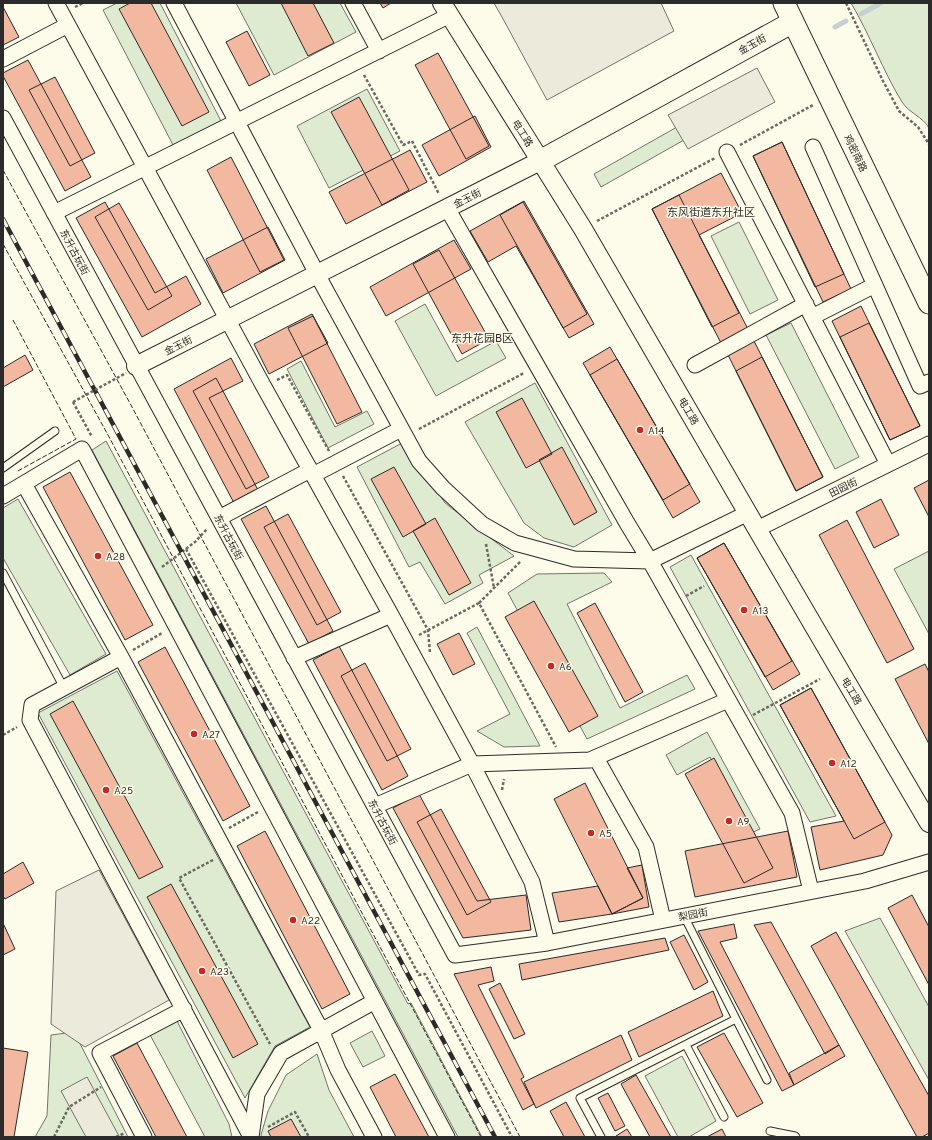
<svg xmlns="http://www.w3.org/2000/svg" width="932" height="1140" font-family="Overpass,'Noto Sans SC',sans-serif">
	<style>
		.green { fill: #deebd1; stroke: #74746e }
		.parking { fill: #eceadb; stroke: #74746e }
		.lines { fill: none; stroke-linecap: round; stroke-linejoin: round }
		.stream { stroke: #c7d0d0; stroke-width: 5 }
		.building { fill: #f2b8a0; stroke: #2b2b2b }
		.service-casing { stroke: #2b2b2b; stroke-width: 9 }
		.minor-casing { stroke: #2b2b2b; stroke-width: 17 }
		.tertiary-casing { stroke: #2b2b2b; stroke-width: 20 }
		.secondary-casing { stroke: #2b2b2b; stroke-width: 23 }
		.path { stroke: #6a6964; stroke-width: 2.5; stroke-dasharray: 3 2; stroke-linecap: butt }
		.service { stroke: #fdfbea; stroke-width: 7 }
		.minor { stroke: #fdfbea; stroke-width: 15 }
		.tertiary { stroke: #fdfbea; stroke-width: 18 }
		.secondary { stroke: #fdfbea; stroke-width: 21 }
		.rail-casing { stroke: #2b2b2b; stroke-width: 4.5 }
		.rail { stroke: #fdfbea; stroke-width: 3; stroke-dasharray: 9; stroke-linecap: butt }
		.path-bridge { stroke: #6a6964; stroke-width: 2.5; stroke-dasharray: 3 2; stroke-linecap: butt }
		.fence { stroke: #2b2b2b; stroke-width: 1; stroke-dasharray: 5 2; stroke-linecap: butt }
		.poi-dot { fill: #c62828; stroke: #fdfbea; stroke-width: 1.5 }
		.labels { text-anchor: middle; stroke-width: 3; stroke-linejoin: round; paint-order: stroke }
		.street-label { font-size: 10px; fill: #2b2b2b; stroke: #fdfbea }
		.poi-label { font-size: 10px; fill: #2b2b2b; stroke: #fdfbea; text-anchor: start }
		.neighbourhood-label { font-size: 11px; fill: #2b2b2b; stroke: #fdfbea }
	</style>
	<rect width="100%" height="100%" fill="#fdfbea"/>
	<path class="green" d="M117,3H160L221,121L173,145L103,10Z
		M236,3H340L356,32L274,75Z
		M851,3H929V128C923,117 909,113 902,102C883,71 870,35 851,3Z
		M367,89L400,151L329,188L297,126Z
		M684,123L691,136L601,187L594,174Z
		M739,222L778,300L750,314L711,236Z
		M425,304L457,362L496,341L506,358L436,396L395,321Z
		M791,323L859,457L835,469L766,335Z
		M301,361L335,427L367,411L374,424L328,448L287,369Z
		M535,383L612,525L574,547L544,538L524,523L465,422Z
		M106,441L408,1004L411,1003L482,1137H458L92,450Z
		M404,442L445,503L514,556L479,575L483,583L445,604L420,562L409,567L357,467Z
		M18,499L106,654L70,675L3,558V508Z
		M929,551V634L894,569Z
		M691,555L836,816L810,822L670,567Z
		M604,573L612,582L567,604L620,708L687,675L695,689L587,739L508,593L537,574Z
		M477,627L540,746L504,747L477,731L510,714L467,633Z
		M117,671L310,1027L275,1046L245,1098L38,713Z
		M707,732L760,829L751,833L710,757L677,775L666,755Z
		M880,918L929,1007V1080L845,931Z
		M176,1019L229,1124L232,1137H205L149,1033Z
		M372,1031L385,1056L363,1067L350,1043Z
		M74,1032L128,1137H35L47,1116L51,1035Z
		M317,1054L329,1090L354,1137H262L261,1135L268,1111L286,1075Z
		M682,1056L716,1121L689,1137H678L645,1076Z"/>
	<path class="parking" d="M494,3H661L674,31L547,100L502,17Z
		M757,68L775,102L688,149L668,115Z
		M99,870L169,1000L85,1047L51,1024L56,891Z
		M87,1077L119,1136L117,1137H86L61,1091Z"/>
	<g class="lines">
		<path class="stream" d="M861,14L881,3
			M835,27L846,21"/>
	</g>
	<path class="building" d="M130,3H151L209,112L182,126L119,9Z
		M281,3H313L334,43L308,56Z
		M380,3H391L383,8Z
		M3,7L19,37L3,45Z
		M247,31L270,75L249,86L226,42Z
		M438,53L489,146L466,159L415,65Z
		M28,60L91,177L65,191L3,76V73Z
		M55,77L95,153L70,166L29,90Z
		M359,97L409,190L382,205L331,112Z
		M475,116L491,147L439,176L422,145Z
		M782,142L844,274L815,287L753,156Z
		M782,142L851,289L823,302L753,156Z
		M410,150L427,182L346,224L329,192Z
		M231,157L284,260L260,272L207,170Z
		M721,173L742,213L699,235L748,329L721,343L652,209Z
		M679,195L739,313L712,327L652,209Z
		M524,201L594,324L569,338L516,246L488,262L470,231Z
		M105,202L155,293L186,276L201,304L142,337L76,218Z
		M523,202L587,314L563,328L500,215Z
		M119,203L172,296L148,310L95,217Z
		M268,227L285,260L223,293L206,259Z
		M454,240L471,269L386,316L370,287Z
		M439,250L489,339L462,354L413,264Z
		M861,306L920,426L890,440L832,321Z
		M312,314L328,343L269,374L254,344Z
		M313,316L362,412L337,424L288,328Z
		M869,323L920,426L890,440L840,337Z
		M754,341L823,477L796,491L728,355Z
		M610,347L700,502L673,518L583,363Z
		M25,355L33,370L3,387V368Z
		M762,357L823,477L796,491L736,371Z
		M231,358L243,381L209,398L258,490L234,503L174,389Z
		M617,359L690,484L663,500L590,375Z
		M216,378L269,477L246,489L193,391Z
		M522,398L552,454L526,468L496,412Z
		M562,447L597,512L574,525L539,460Z
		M394,467L426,524L403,537L371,479Z
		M70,472L153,625L125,640L43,487Z
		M929,480V517L914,488Z
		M881,499L899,535L874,548L856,512Z
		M266,506L333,631L309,644L241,519Z
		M288,514L341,612L317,625L264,527Z
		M435,518L471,583L449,595L413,531Z
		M847,520L914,649L887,663L819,535Z
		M724,543L800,674L773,690L697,558Z
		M724,543L792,661L765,677L697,558Z
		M534,601L598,716L569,732L505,617Z
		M595,603L643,692L625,702L577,613Z
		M459,633L475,664L453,675L437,644Z
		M339,646L408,776L382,790L313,660Z
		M165,647L250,806L223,821L138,662Z
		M365,663L411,749L387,761L341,676Z
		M925,664L929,672V744L895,679Z
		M811,688L885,822L854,839L780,705Z
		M811,688L892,835L883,855L820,870L811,827L844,821L780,705Z
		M73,701L163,867L139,879L50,714Z
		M714,758L773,868L744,883L685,774Z
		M585,783L643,898L612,914L554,799Z
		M419,794L477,901L526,895L531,930L463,938L393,808Z
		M441,809L491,902L467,915L417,822Z
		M265,831L350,994L322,1009L237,846Z
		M788,831L797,877L695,897L685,851Z
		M23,862L34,883L5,899L3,896V874Z
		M642,865L649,907L612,914L643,898L627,868Z
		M171,884L258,1044L233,1058L147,897Z
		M598,886L612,914L559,922L552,893Z
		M912,895L929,927V985L888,908Z
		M771,922L839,1045L825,1054L754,925Z
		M3,923L15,949L3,955Z
		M734,924L737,938L720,942L794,1085L782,1091L698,931Z
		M836,932L929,1096V1133L922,1137H917L811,946Z
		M684,935L708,982L694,990L670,942Z
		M665,938L669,950L522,980L519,964Z
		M491,967L494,981L478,985L524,1077L521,1079L534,1104L523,1110L454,974Z
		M500,983L525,1034L514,1039L489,989Z
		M713,991L723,1016L639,1057L628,1032Z
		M724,1033L763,1103L737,1117L697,1047Z
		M621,1035L632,1060L536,1108L524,1082Z
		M137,1043L187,1137H156L113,1056Z
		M839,1045L845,1056L794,1085L789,1073Z
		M3,1048L28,1052L14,1137H3Z
		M395,1074L429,1137H396L370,1087Z
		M636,1075L671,1137H650L621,1084Z
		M608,1093L625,1126L615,1131L598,1098Z
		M566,1102L585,1137H564L550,1111Z
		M291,1119L301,1137H271L268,1131Z
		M627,1129L632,1137H617L616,1136Z
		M722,1129L726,1137H707Z"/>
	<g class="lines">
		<defs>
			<path id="service" d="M3,468L55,431
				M3,573L64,688
				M736,1019L767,1080
				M686,1045L724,1117
				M770,1131L795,1136L796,1137
				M601,1137L580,1098L736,1019L684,916"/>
			<path id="minor" d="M56,3L264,387L391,615L472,764L532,882L547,943
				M174,3L324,287L419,461L443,488L482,524L515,543L574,559L650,561L748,513
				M353,3L379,51
				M3,59L68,25
				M3,118L455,955L547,943L865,881L929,862
				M813,147L920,386L929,382
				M727,152L888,464
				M447,208L627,523L650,561L792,813L811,891
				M54,213L450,15
				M812,317L875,285
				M695,365L806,304
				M313,475L401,429
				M24,484L121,657L321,1030L338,1070L374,1137
				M3,496L82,449L447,1137
				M219,518L310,470
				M757,529L929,444
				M121,657L32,705L30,720L251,1137
				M294,658L391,615
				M596,758L646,847L663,920
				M375,806L472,764L590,760L728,700
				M144,1137L100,1053L184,1009
				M251,1137L257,1094L281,1053L375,1001"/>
			<path id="tertiary" d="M442,3L583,229L757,529L929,823
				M136,366L540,161"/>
			<path id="secondary" d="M784,3L929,303
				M540,161L793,22"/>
		</defs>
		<use href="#service" class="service-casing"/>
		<use href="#minor" class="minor-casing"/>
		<use href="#tertiary" class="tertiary-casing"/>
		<use href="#secondary" class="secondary-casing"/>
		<path class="path" d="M846,3L883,81L899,111L918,127L929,144
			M75,7L83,3
			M364,75L403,145L412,141L439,194
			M740,145L813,105
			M597,221L715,158
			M277,380L287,375L329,451
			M73,402L92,437
			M419,429L524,373
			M343,476L428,630L430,653
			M486,544L494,588
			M186,549L419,975L425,974L512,1137
			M162,567L195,542L207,529
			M686,596L704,586
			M479,603L521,561
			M419,635L479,603L556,747
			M133,650L162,633
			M753,715L820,679
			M3,735L17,727
			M502,790L504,779
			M229,828L258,812
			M213,860L179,878L270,1044
			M268,1127L295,1112L309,1137
			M54,1137L69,1107L101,1087
			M116,1137L125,1133"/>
		<use href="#service" class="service"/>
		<use href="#minor" class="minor"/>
		<use href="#tertiary" class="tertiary"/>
		<use href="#secondary" class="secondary"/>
		<defs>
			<path id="rail" d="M3,219L495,1137"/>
		</defs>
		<use href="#rail" class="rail-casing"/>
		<use href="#rail" class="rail"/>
		<path class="path-bridge" d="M73,402L126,373"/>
		<path class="fence" d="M3,170L132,407L520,1137
			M3,244L108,435L481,1137
			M13,320L76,439L16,472"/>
	</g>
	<g class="poi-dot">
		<circle cx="640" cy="430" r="4"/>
		<circle cx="98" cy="556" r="4"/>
		<circle cx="744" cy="610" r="4"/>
		<circle cx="551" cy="666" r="4"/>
		<circle cx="194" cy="734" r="4"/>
		<circle cx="832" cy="763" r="4"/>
		<circle cx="106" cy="790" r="4"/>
		<circle cx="729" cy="821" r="4"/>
		<circle cx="591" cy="833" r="4"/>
		<circle cx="293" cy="920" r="4"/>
		<circle cx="202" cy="971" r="4"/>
	</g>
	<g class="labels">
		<g class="street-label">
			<text transform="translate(752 44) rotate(-29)" y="4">金玉街</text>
			<text transform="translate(523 133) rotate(58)" y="4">电工路</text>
			<text transform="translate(856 153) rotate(64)" y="4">鸡密南路</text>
			<text transform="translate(467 198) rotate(-27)" y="4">金玉街</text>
			<text transform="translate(75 252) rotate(62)" y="4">东升古玩街</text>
			<text transform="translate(178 345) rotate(-27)" y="4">金玉街</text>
			<text transform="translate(689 411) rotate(60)" y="4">电工路</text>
			<text transform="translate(843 487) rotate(-26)" y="4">田园街</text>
			<text transform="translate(229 537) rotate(62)" y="4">东升古玩街</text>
			<text transform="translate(852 691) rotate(60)" y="4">电工路</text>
			<text transform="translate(383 822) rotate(62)" y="4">东升古玩街</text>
			<text transform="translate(693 914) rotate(-11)" y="4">梨园街</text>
		</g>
		<g class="poi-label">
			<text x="648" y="434">A14</text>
			<text x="106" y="560">A28</text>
			<text x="752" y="614">A13</text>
			<text x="559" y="670">A6</text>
			<text x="202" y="738">A27</text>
			<text x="840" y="767">A12</text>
			<text x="114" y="794">A25</text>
			<text x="737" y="825">A9</text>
			<text x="599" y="837">A5</text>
			<text x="301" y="924">A22</text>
			<text x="210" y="975">A23</text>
		</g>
		<g class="neighbourhood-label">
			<text x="711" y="216">东风街道东升社区</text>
			<text x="482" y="342">东升花园B区</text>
		</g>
	</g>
	<rect width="932" height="1140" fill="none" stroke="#2b2b2b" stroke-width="8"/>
</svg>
